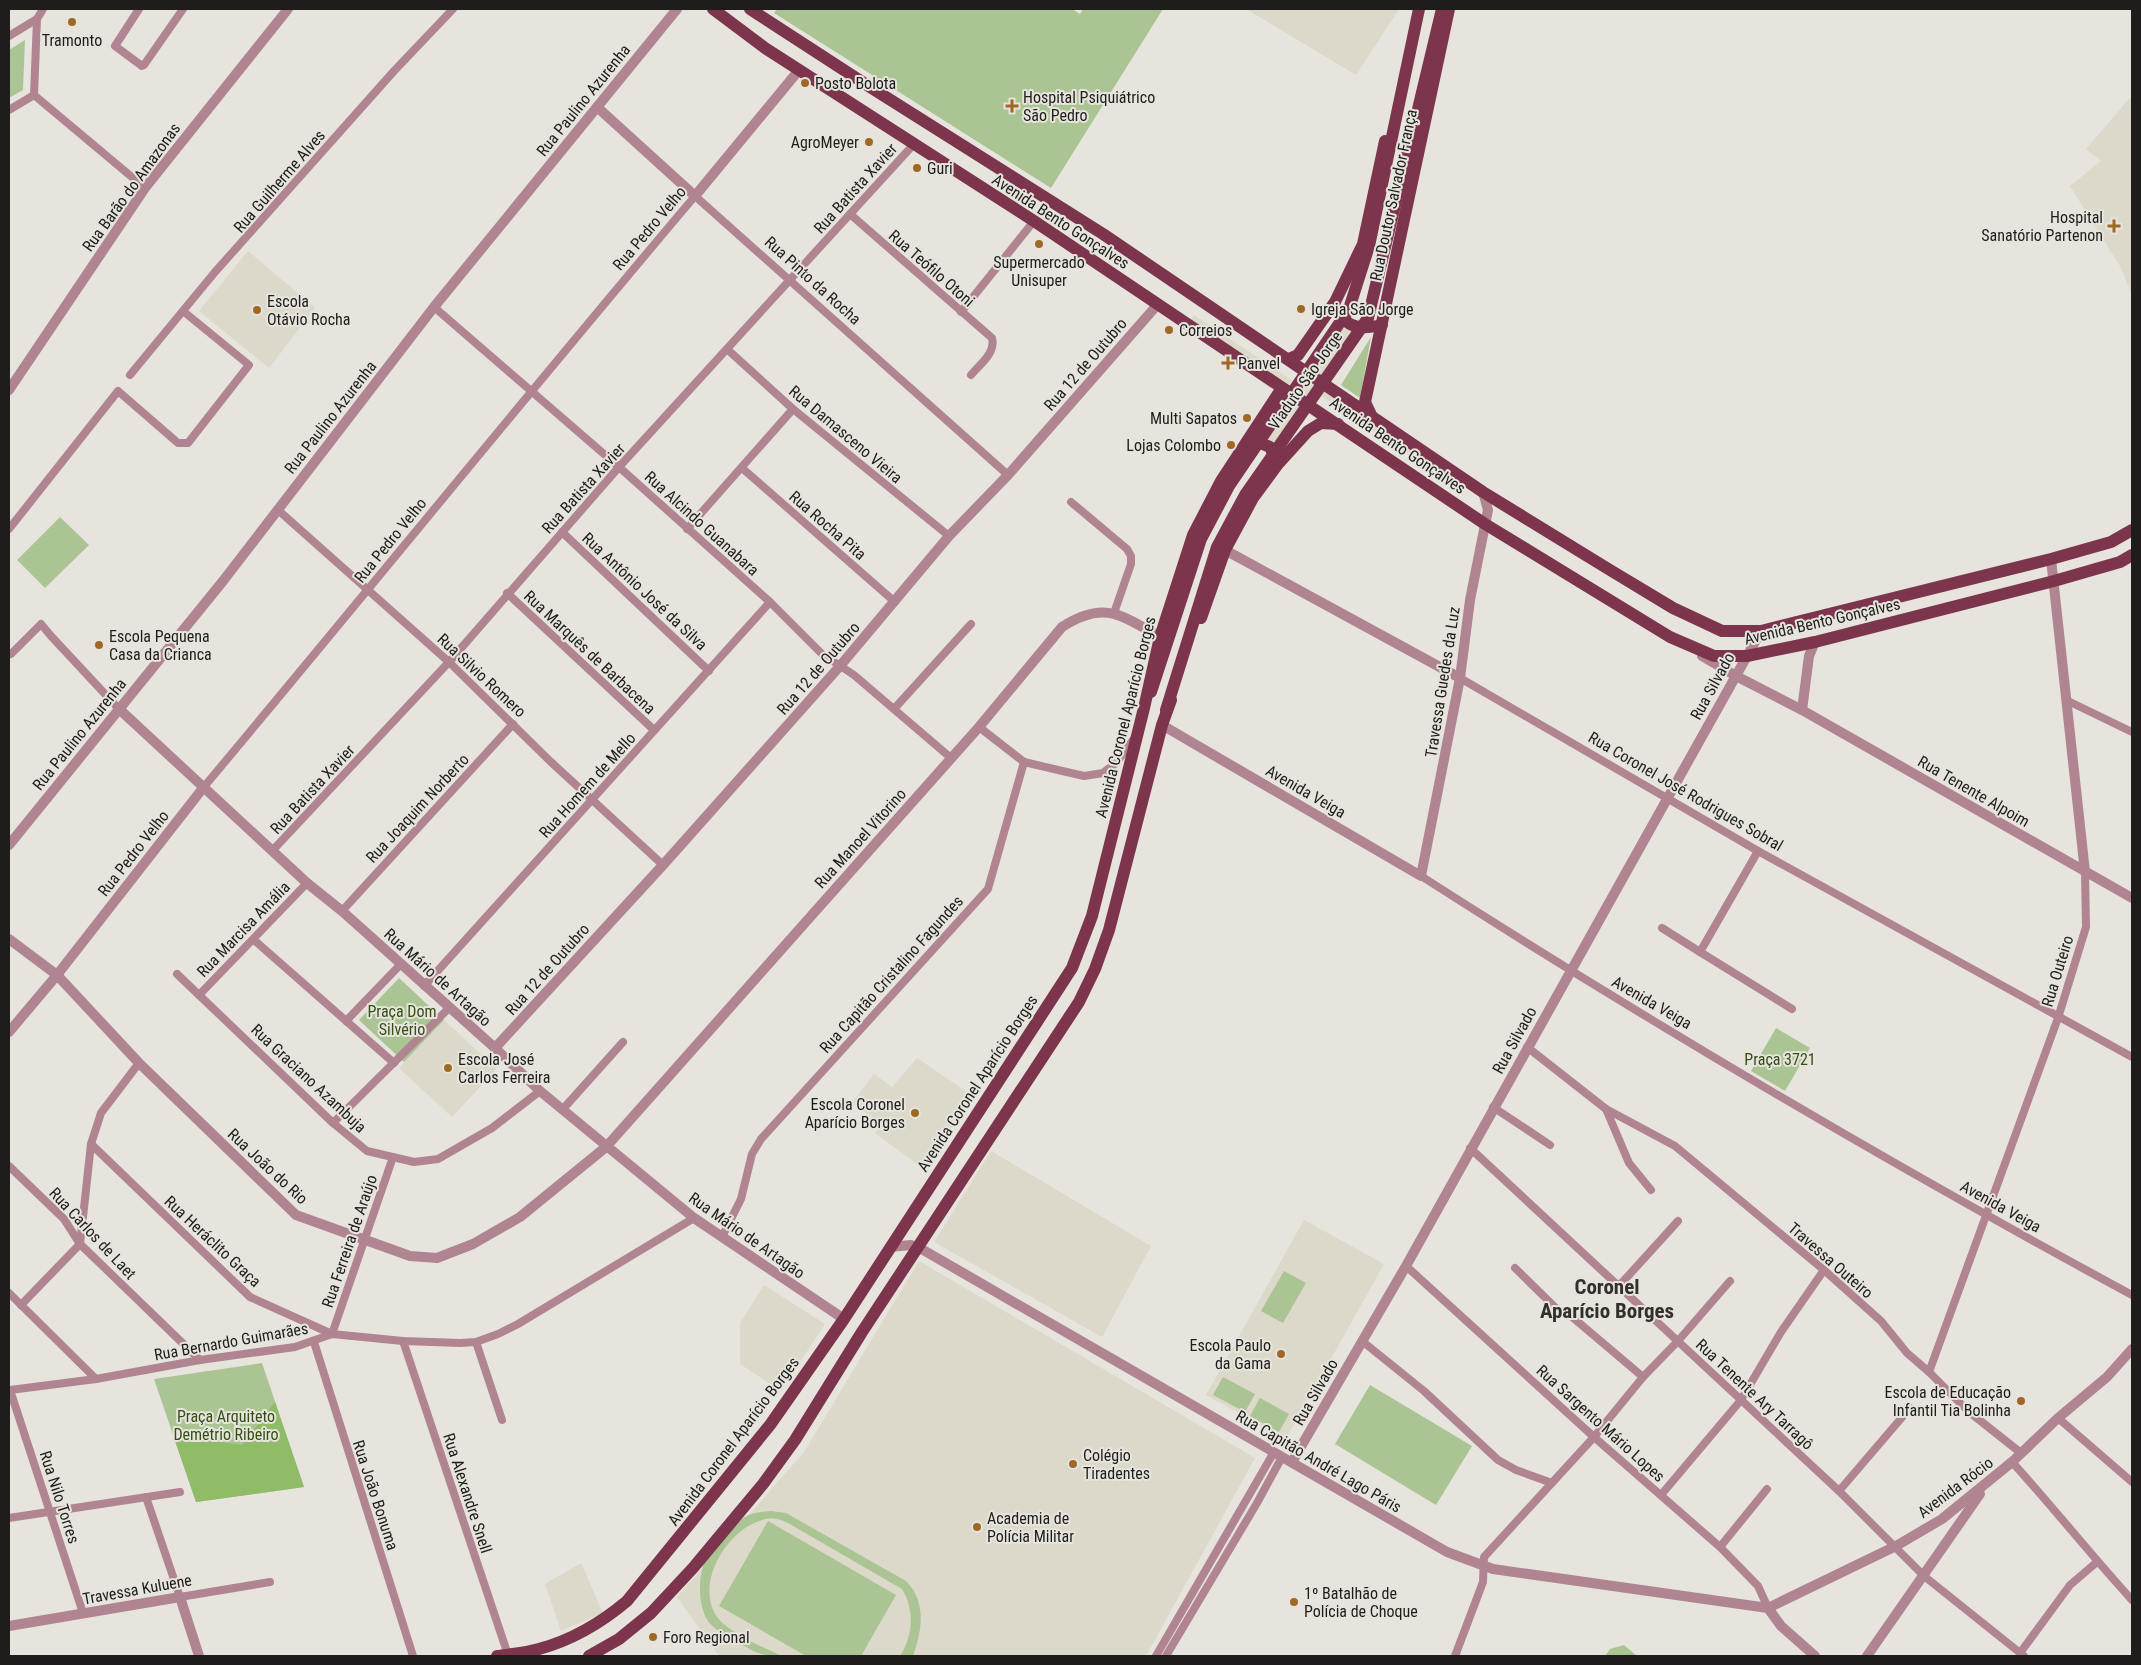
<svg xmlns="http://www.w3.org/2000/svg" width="2141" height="1665" font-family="'Roboto Condensed',sans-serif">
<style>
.built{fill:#dcd8ca}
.green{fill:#aac593}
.forest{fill:#90bb67}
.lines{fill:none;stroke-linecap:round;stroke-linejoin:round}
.minor{stroke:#b08591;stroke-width:8}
.tertiary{stroke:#b08591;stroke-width:10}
.primary{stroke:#7d354e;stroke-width:12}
.primary-bridge{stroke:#7d354e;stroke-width:12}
.poi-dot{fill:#a06825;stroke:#e6e4dd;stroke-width:2}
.labels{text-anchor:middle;stroke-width:4;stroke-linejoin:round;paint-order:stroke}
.poi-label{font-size:16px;fill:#1e1d1b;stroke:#e6e4dd;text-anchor:start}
.street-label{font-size:16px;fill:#1e1d1b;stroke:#e6e4dd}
.park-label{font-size:16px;fill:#334f13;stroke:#e6e4dd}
.district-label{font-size:21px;font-weight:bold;fill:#31302b;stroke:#e6e4dd}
</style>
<rect width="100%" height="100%" fill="#e6e4dd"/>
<g class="built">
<path d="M1246,9H1399L1356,75Z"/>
<path d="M2132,98V294L2120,266L2070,186L2101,161L2086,149L2128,100Z"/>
<path d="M248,251L315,308L269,368L199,311Z"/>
<path d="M1340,314L1365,331L1325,390L1415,450L1411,456L1321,396L1277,458L1254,442L1291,388L1190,321L1194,315L1293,381Z"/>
<path d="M444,1020L497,1069L452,1117L399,1068Z"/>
<path d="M917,1058L973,1096L925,1170L875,1133L882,1124L852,1103L874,1074L892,1087Z"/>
<path d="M991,1151L1151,1246L1102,1337L934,1242Z"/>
<path d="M1304,1220L1384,1264L1286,1439L1206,1395Z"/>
<path d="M919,1261L1255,1458L1146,1656H719L677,1597L804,1452Z"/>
<path d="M764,1285L825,1324L781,1391L740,1364V1323Z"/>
<path d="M581,1563L603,1613L561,1631L545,1584Z"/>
</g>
<g class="green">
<path d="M777,9H1072L1080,14L1083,9H1163L1051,188L774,13Z"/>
<path d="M25,40L23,90L9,98V50Z"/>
<path d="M1371,337L1360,398L1341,385Z"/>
<path d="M60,517L89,545L45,588L17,560Z"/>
<path d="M399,978L444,1020L404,1062L359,1020Z"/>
<path d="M1776,1028L1810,1048L1785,1091L1751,1071Z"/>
<path d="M1284,1271L1306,1283L1283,1323L1261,1311Z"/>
<path d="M262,1363L304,1487L196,1502L154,1379Z"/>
<path d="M1223,1377L1255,1394L1245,1412L1213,1395Z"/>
<path d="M1370,1385L1472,1446L1436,1505L1335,1444Z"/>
<path d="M1260,1398L1289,1414L1279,1432L1250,1416Z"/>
<path d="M771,1511L786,1513L906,1581C927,1602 922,1631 913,1656H900C913,1636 915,1610 902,1589L788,1523C781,1520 774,1517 766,1519C730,1526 697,1578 714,1612C724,1632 762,1646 781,1656C761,1656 756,1653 739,1643C727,1636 713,1630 706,1618C698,1602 698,1574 706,1558C710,1551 735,1524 742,1519C750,1512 761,1512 771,1511Z"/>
<path d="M768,1521L896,1595L861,1656H806L719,1606Z"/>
<path d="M1624,1645L1637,1656H1605L1610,1649Z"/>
</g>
<path class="forest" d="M275,1402L304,1487L196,1502L173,1435L242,1445Z"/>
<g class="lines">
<g class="minor">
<path d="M139,9L115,46L142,66L144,65L183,9"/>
<path d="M9,36L37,19L43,9"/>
<path d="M34,95L145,188"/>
<path d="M9,110L34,95L37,19"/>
<path d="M850,214L992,338C996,353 980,364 971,375"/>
<path d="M434,307L619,467L770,602L822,654L854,675L951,758"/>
<path d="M961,312L1034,221"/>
<path d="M728,350L793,409L949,536"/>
<path d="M130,375L215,272L394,71L453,9"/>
<path d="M742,468L895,602"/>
<path d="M1071,502L1127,549L1131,556V564L1114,613"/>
<path d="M278,510L449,662L551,762L663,865"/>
<path d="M9,529L118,391L178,443H188L249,365L183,311"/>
<path d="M687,529L793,409"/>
<path d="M562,532L709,671"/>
<path d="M507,593L654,730"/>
<path d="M11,654L41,624L51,636L118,708"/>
<path d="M1460,678L1758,851L2132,1057"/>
<path d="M2068,701L2132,732"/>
<path d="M894,709L971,624"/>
<path d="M979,727L1024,762L1084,776L1103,773L1116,763L1133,740"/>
<path d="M203,788C368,591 529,392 695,196L1008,475"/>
<path d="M273,850L449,662L619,467L914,144"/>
<path d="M1758,851L1700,952L1792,1009"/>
<path d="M1421,876C1652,1024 1890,1164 2132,1295"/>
<path d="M342,911L513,724"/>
<path d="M1662,928L1700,952"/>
<path d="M254,940L394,1063"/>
<path d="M177,974L333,1123L367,1151L414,1162L438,1159L492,1128L540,1091"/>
<path d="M424,986L770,602"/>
<path d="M199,995L307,883"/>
<path d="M346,1021L400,965"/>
<path d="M1527,1047L1606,1109L1629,1163L1651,1190"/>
<path d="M1493,1107L1550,1145"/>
<path d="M563,1109L623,1042"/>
<path d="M1606,1109L1675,1146L1824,1270L1881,1321L1907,1353L1929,1372L1968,1411L2021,1453"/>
<path d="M333,1123L449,1008"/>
<path d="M91,1144L250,1297L332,1334"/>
<path d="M1470,1148L1839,1491L1924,1576L2024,1656"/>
<path d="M9,1166L64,1219L80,1244L200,1360"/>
<path d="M722,1237L741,1199L752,1154L761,1139L988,889L1024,762"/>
<path d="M1406,1266L1594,1437L1720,1547L1758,1586L1768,1608"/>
<path d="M1515,1268L1561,1313L1571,1316L1643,1377"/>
<path d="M1619,1286L1678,1221"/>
<path d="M9,1293L96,1379"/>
<path d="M21,1305L80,1244L91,1144L101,1113L139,1063"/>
<path d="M332,1334L393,1157"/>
<path d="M403,1341L508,1655"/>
<path d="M1362,1341L1424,1391L1498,1460L1516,1470L1552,1483"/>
<path d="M314,1342L413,1656"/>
<path d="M476,1342L502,1420"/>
<path d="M1929,1372L2058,1018L2086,927L2085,872"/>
<path d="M10,1390L96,1379L200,1360L295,1347L332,1334L403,1341L460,1343L476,1342L498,1334L518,1324L694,1218"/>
<path d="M10,1390L83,1613"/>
<path d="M2058,1418L2132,1482"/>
<path d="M2012,1462C2053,1507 2091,1555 2132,1600"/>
<path d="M1839,1491L1910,1408"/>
<path d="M1661,1495L1741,1400L1781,1332L1824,1270"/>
<path d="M146,1497L180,1597L270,1582"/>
<path d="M9,1518L180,1492"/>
<path d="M1720,1547L1767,1489"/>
<path d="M2020,1653L2070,1585L2097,1562"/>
<path d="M1156,1656L1274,1452"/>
<path d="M1166,1656L1257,1503L1282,1457"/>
<path d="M1455,1656L1483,1582L1484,1557L1594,1437L1643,1377L1678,1341L1730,1281"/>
</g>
<g class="tertiary">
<path d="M597,107L695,196L799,70"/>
<path d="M9,390L145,188L288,9"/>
<path d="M1225,550L1460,678"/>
<path d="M2051,559L2085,872"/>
<path d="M1702,656L1736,676L1802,710L2132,898"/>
<path d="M118,708L307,883L342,911L495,1048L540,1091L694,1218L844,1319"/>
<path d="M1802,710L1809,656L1815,642"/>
<path d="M1162,725L1421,876L1460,678L1470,600L1488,510L1483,492"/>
<path d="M9,845L223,581L434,307L677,9"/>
<path d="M9,939L57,975L139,1063L296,1215L410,1256L437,1258L473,1244L520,1217L606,1147L979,727L1062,627C1076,618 1096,609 1114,614C1128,617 1147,630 1160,637"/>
<path d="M9,1032L57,975L203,788"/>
<path d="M495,1048L663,865L840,666L949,536L1008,475L1158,304"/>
<path d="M890,1247L911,1245L918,1247L1447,1552L1493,1569L1768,1608"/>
<path d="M1292,1462L1406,1266L1761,631"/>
<path d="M1768,1608L1896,1546L1942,1519L2012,1462L2058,1418L2107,1377L2132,1349"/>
<path d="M1768,1608L1781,1626L1815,1656"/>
<path d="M9,1626L180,1597L199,1656"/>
<path d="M1867,1656L1980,1494"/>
</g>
<g class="primary">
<path d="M713,9L765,48L1034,221L1485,524L1670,637L1714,656H1747L1815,642L2054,581L2120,562L2132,555"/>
<path d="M750,9L870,87L1103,234L1483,492L1610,570L1673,608L1722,631H1761L2051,559L2111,542L2132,530"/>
<path d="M1337,309C1347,330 1363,329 1382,325"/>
<path d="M1289,359L1298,355L1335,302L1363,244L1385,141"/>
<path d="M1372,417L1365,402L1449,9"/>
<path d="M1248,442L1260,443L1270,447L1277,462"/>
<path d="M1201,618L1225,550L1253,498L1278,464L1308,431L1321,423L1338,424"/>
<path d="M497,1656C511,1654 526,1653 539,1649C572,1640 601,1623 627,1601L770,1425L844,1319L1072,968L1092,916L1144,708L1160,637L1193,535L1221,481L1282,388"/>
<path d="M589,1656L619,1639L651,1613L693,1568L763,1484L795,1440L862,1332L1079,1002L1095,969L1109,930L1162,725L1171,700"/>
</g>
<g class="primary-bridge">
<path d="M1151,692L1201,539L1229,486L1349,309L1369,246L1419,9"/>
<path d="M1166,710L1217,547L1245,495L1368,318L1442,9"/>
</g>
</g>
<g class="poi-dot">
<circle cx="72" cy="22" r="5"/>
<circle cx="805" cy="83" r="5"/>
<path d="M1009.5 98.5h5v5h5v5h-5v5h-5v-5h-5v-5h5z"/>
<circle cx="869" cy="142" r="5"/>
<circle cx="917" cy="168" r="5"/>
<path d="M2111.5 218.5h5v5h5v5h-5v5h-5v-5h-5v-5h5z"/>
<circle cx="1039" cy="244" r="5"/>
<circle cx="1301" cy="309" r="5"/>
<circle cx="257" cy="310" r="5"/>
<circle cx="1169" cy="330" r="5"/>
<path d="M1225.5 355.5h5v5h5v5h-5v5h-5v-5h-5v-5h5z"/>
<circle cx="1247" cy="418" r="5"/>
<circle cx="1231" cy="445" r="5"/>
<circle cx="99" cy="645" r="5"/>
<circle cx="448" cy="1068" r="5"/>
<circle cx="915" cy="1113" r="5"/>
<circle cx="1281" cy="1354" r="5"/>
<circle cx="2021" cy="1401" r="5"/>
<circle cx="1073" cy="1464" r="5"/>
<circle cx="977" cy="1527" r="5"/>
<circle cx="1294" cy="1602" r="5"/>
<circle cx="653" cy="1637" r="5"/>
</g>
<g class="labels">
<g class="poi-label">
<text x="72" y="46" text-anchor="middle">Tramonto</text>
<text x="815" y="89">Posto Bolota</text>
<text x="1023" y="103">Hospital Psiquiátrico<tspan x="1023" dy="18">São Pedro</tspan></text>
<text x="859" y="148" text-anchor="end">AgroMeyer</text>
<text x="927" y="174">Guri</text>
<text x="2103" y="223" text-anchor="end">Hospital<tspan x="2103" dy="18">Sanatório Partenon</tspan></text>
<text x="1039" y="268" text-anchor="middle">Supermercado<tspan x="1039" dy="18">Unisuper</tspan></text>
<text x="267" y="307">Escola<tspan x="267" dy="18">Otávio Rocha</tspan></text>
<text x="1311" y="315">Igreja São Jorge</text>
<text x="1179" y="336">Correios</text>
<text x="1238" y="369">Panvel</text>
<text x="1237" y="424" text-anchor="end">Multi Sapatos</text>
<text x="1221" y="451" text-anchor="end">Lojas Colombo</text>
<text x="109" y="642">Escola Pequena<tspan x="109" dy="18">Casa da Crianca</tspan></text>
<text x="458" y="1065">Escola José<tspan x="458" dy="18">Carlos Ferreira</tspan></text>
<text x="905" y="1110" text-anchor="end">Escola Coronel<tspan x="905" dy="18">Aparício Borges</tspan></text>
<text x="1271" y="1351" text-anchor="end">Escola Paulo<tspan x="1271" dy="18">da Gama</tspan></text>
<text x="2011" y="1398" text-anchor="end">Escola de Educação<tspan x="2011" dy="18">Infantil Tia Bolinha</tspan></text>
<text x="1083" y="1461">Colégio<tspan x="1083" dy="18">Tiradentes</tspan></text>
<text x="987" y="1524">Academia de<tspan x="987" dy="18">Polícia Militar</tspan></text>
<text x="1304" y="1599">1º Batalhão de<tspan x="1304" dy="18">Polícia de Choque</tspan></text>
<text x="663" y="1643">Foro Regional</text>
</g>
<g class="street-label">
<text transform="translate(583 100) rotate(-51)" y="6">Rua Paulino Azurenha</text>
<text transform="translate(279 181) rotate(-49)" y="6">Rua Guilherme Alves</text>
<text transform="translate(131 187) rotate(-54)" y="6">Rua Barão do Amazonas</text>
<text transform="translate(855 188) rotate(-48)" y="6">Rua Batista Xavier</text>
<text transform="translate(1393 195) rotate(-78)" y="6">Rua Doutor Salvador França</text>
<text transform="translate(1061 221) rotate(33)" y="6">Avenida Bento Gonçalves</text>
<text transform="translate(649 228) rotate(-50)" y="6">Rua Pedro Velho</text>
<text transform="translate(932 268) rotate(41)" y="6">Rua Teófilo Otoni</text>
<text transform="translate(813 280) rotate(42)" y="6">Rua Pinto da Rocha</text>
<text transform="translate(1085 364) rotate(-49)" y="6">Rua 12 de Outubro</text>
<text transform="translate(1305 380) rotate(-55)" y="6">Viaduto São Jorge</text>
<text transform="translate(330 417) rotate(-52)" y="6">Rua Paulino Azurenha</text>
<text transform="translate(846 434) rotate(40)" y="6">Rua Damasceno Vieira</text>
<text transform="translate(1398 445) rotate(34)" y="6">Avenida Bento Gonçalves</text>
<text transform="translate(583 488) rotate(-48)" y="6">Rua Batista Xavier</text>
<text transform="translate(702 523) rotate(42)" y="6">Rua Alcindo Guanabara</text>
<text transform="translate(828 525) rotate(41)" y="6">Rua Rocha Pita</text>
<text transform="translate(390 540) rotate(-51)" y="6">Rua Pedro Velho</text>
<text transform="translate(645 591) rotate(43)" y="6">Rua Antônio José da Silva</text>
<text transform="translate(1822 621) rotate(-13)" y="6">Avenida Bento Gonçalves</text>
<text transform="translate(590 652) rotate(43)" y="6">Rua Marquês de Barbacena</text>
<text transform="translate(818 668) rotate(-49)" y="6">Rua 12 de Outubro</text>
<text transform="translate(482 675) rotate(43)" y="6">Rua Silvio Romero</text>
<text transform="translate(1442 682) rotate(-81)" y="6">Travessa Guedes da Luz</text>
<text transform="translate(1712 686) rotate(-61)" y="6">Rua Silvado</text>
<text transform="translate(1125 717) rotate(-76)" y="6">Avenida Coronel Aparício Borges</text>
<text transform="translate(79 734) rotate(-51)" y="6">Rua Paulino Azurenha</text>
<text transform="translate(587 785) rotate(-48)" y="6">Rua Homem de Mello</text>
<text transform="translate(312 789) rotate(-47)" y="6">Rua Batista Xavier</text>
<text transform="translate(1306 791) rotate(30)" y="6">Avenida Veiga</text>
<text transform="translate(1686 791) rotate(30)" y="6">Rua Coronel José Rodrigues Sobral</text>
<text transform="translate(1974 791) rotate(30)" y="6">Rua Tenente Alpoim</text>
<text transform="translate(417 808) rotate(-47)" y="6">Rua Joaquim Norberto</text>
<text transform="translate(860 838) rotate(-48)" y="6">Rua Manoel Vitorino</text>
<text transform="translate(133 853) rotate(-52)" y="6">Rua Pedro Velho</text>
<text transform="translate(243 929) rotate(-46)" y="6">Rua Marcisa Amália</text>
<text transform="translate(547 969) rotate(-48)" y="6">Rua 12 de Outubro</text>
<text transform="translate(2057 971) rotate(-73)" y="6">Rua Outeiro</text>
<text transform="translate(891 974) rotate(-48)" y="6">Rua Capitão Cristalino Fagundes</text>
<text transform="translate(438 977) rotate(42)" y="6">Rua Mário de Artagão</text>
<text transform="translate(1652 1002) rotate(30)" y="6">Avenida Veiga</text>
<text transform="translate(1514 1040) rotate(-61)" y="6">Rua Silvado</text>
<text transform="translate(309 1078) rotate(43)" y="6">Rua Graciano Azambuja</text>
<text transform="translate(977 1083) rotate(-57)" y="6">Avenida Coronel Aparício Borges</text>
<text transform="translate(268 1166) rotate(43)" y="6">Rua João do Rio</text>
<text transform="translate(2001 1206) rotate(29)" y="6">Avenida Veiga</text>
<text transform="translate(93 1233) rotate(47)" y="6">Rua Carlos de Laet</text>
<text transform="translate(747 1235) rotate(35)" y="6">Rua Mário de Artagão</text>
<text transform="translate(213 1241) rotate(43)" y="6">Rua Heráclito Graça</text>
<text transform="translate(349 1241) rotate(-71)" y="6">Rua Ferreira de Araújo</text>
<text transform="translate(1831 1260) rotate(41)" y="6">Travessa Outeiro</text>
<text transform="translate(231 1341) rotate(-10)" y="6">Rua Bernardo Guimarães</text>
<text transform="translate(1315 1392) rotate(-60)" y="6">Rua Silvado</text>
<text transform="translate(1755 1394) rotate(43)" y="6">Rua Tenente Ary Tarragô</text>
<text transform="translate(1601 1423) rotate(42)" y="6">Rua Sargento Mário Lopes</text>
<text transform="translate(733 1441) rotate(-53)" y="6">Avenida Coronel Aparício Borges</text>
<text transform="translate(1319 1461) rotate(30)" y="6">Rua Capitão André Lago Páris</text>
<text transform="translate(1955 1487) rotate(-37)" y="6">Avenida Rócio</text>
<text transform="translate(468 1493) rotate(72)" y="6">Rua Alexandre Snell</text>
<text transform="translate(376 1495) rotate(72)" y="6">Rua João Bonuma</text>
<text transform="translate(60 1497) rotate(72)" y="6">Rua Nilo Torres</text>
<text transform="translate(137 1589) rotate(-10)" y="6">Travessa Kuluene</text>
</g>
<g class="park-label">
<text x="402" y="1017">Praça Dom<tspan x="402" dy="18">Silvério</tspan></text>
<text x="1780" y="1065">Praça 3721</text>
<text x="226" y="1422">Praça Arquiteto<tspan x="226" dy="18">Demétrio Ribeiro</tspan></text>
</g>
<g class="district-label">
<text x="1607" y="1294">Coronel<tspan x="1607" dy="24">Aparício Borges</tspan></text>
</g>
</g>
<rect width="2141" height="1665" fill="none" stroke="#1e1d1b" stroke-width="20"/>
</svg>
